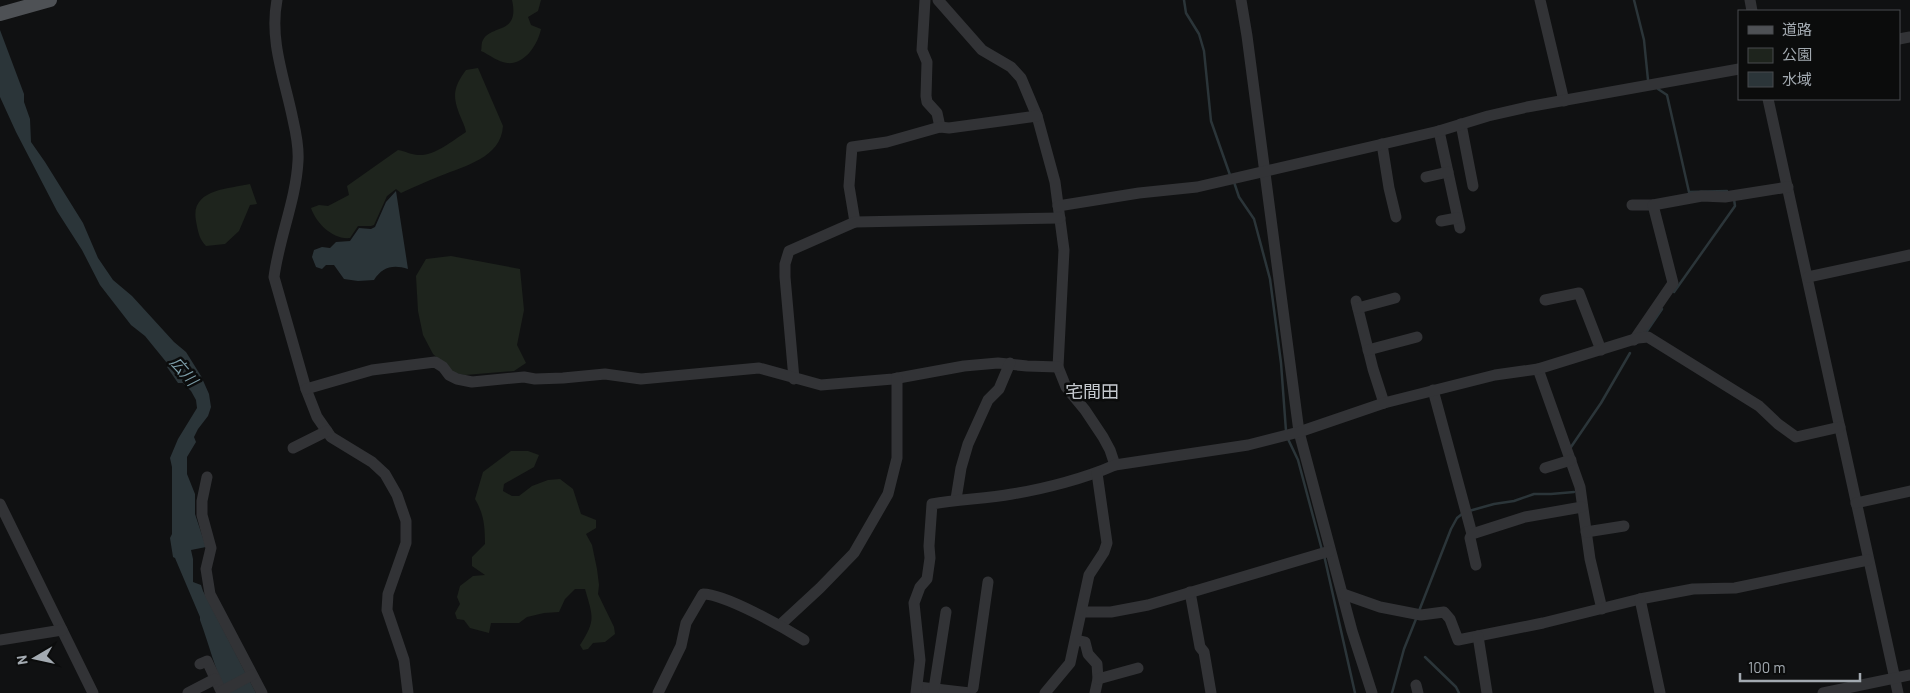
<svg xmlns="http://www.w3.org/2000/svg" width="1910" height="693" font-family="Barlow,'Noto Sans JP',sans-serif">
<style>
.green{fill:#1e241d}
.water{fill:#2b3539}
.lines{fill:none;stroke-linecap:round;stroke-linejoin:round}
.stream{stroke:#2b3539;stroke-width:2.5}
.minor{stroke:#323336;stroke-width:11}
.major{stroke:#4e5155;stroke-width:14}
.labels{text-anchor:middle;stroke-width:5;stroke-linejoin:round;paint-order:stroke}
.water-label{font-size:16px;font-style:italic;fill:#7d9ea9;stroke:#0b0c0c}
.quarter-label{font-size:18px;fill:#c4c8cd;stroke:#0b0c0c}
</style>
<rect width="100%" height="100%" fill="#101112"/>
<g class="green">
<path d="M512,0H541L538,11L528,17L531,25L541,29C538,44 525,65 507,63C498,62 490,55 481,51C482,48 481,43 483,40C491,24 520,35 512,0Z"/>
<path d="M478,68L503,126C501,158 464,166 440,176C427,181 414,187 401,193L396,189L387,196L374,225L371,226H358L350,238C333,240 316,223 311,208L319,205L328,206L349,195L347,186L398,150C405,151 412,155 418,155C435,156 452,141 466,132C465,126 463,123 461,118C452,96 453,88 466,70Z"/>
<path d="M250,184L257,204L250,205L239,231L225,244L206,246C199,239 198,231 196,221C190,189 228,189 250,184Z"/>
<path d="M451,256L520,269L524,310L517,345L526,363L514,371L465,375L454,373L433,354L423,335L418,311L416,276L426,259Z"/>
<path d="M511,451H528L539,455L534,467L504,484L503,491L512,496H519L532,486L548,480L560,479L573,489L581,514L596,520V528L586,534L592,545L597,569L599,585L598,594L614,627L615,634L605,642L593,643L588,649L583,650L580,645C596,620 593,617 585,589H575L565,599L559,612L544,613L527,617L519,623H491L489,633L470,628L464,620L457,619L455,613L460,604L457,597L460,586L473,576L485,575L472,566V557L485,544C485,527 484,514 475,499L483,472Z"/>
</g>
<g class="water">
<path d="M0,30L24,94V102L30,119L31,142L45,162L83,223L98,258L113,280L132,296L174,342L186,352L201,376L209,394L211,407L208,416L198,429L194,437L196,442L187,457V474L195,494V514L206,547L191,550L193,559V582L201,585L203,591L256,693H227C215,671 209,644 200,620V617L175,558L173,557L170,538L172,534V467L170,458L178,439L197,408L196,400L191,391L183,383H178L167,367V363L145,336L131,325L100,285L82,250L57,211L16,132L0,97Z"/>
<path d="M396,191L408,269C393,264 382,267 374,280L358,281L344,279L334,265H326L322,269L316,267L312,257L314,250L322,247L330,248L336,242L350,241L359,228L371,229L375,227L386,202Z"/>
</g>
<g class="lines">
<g class="stream">
<path d="M1184,0L1186,13L1199,34L1204,51L1211,121L1230,175"/>
<path d="M1634,0L1644,40L1648,80"/>
<path d="M1658,89L1667,95L1689,192L1727,191"/>
<path d="M1234,182L1239,197L1254,219L1270,279L1281,363L1286,431"/>
<path d="M1674,292L1735,206L1734,199"/>
<path d="M1647,331L1662,309"/>
<path d="M1288,439L1298,460L1322,550"/>
<path d="M1571,447L1601,403L1630,353"/>
<path d="M1469,511L1494,504L1514,501L1534,494H1551L1574,492"/>
<path d="M1324,555L1355,693"/>
<path d="M1419,611L1451,529L1457,518L1462,514"/>
<path d="M1425,657L1456,687L1459,693"/>
<path d="M1392,693L1404,649L1416,619"/>
</g>
<g class="minor">
<path d="M277,0C269,41 285,80 293,120C296,133 299,147 298,161C296,200 279,238 274,277L306,389L317,417L331,437L372,462L385,474L397,495L406,521V543L388,594L387,610L404,660L408,693"/>
<path d="M925,0L922,50L927,62L926,96L927,102L937,113L940,127"/>
<path d="M938,0L982,50L1011,67L1021,78L1037,116L1055,182L1064,250L1058,367L1066,387L1085,410L1103,437L1110,450L1115,465"/>
<path d="M1241,0L1247,36L1299,432L1352,631L1372,693"/>
<path d="M1540,0L1564,101"/>
<path d="M1750,0L1752,11"/>
<path d="M1899,39L1910,37"/>
<path d="M1768,99L1898,693"/>
<path d="M1461,124L1473,186"/>
<path d="M1439,131L1460,228"/>
<path d="M1382,144L1389,188L1396,217"/>
<path d="M1426,177L1448,172"/>
<path d="M1632,205H1653"/>
<path d="M1058,206L1139,193L1197,187L1439,131L1488,116L1527,107L1739,69"/>
<path d="M1441,221L1457,218"/>
<path d="M855,222L849,186L852,147L887,142L940,127L949,128L1037,116"/>
<path d="M1808,277L1910,255"/>
<path d="M1545,300L1579,293L1601,350"/>
<path d="M1356,301L1373,369L1384,403"/>
<path d="M1358,308L1395,298"/>
<path d="M1634,340L1673,283L1653,205L1702,196L1725,197L1788,187"/>
<path d="M1368,350L1417,337"/>
<path d="M1538,369L1580,487L1590,559L1602,609"/>
<path d="M794,379L785,277V264L789,251L855,222L1060,218"/>
<path d="M306,389L372,370L435,362L443,367L449,375L457,379L472,382L524,377L535,379L563,378L605,374L641,379L759,368L821,385L893,379L964,366L998,363L1027,366L1058,367"/>
<path d="M1433,390L1472,534"/>
<path d="M293,448L327,431"/>
<path d="M1545,468L1571,460"/>
<path d="M207,477L202,501V515L211,548L206,569L210,594L262,693"/>
<path d="M956,499L961,468L968,444L988,400L999,389L1010,363"/>
<path d="M1856,503L1910,491"/>
<path d="M0,504L93,693"/>
<path d="M1586,532L1624,526"/>
<path d="M1476,565L1470,538L1472,534L1525,517L1582,507"/>
<path d="M1190,592L1200,647L1204,652L1211,693"/>
<path d="M1343,594L1380,607L1421,615L1444,612L1450,619L1458,640L1543,623L1640,599L1693,589L1735,588L1868,560"/>
<path d="M1640,599L1660,693"/>
<path d="M1082,612H1111L1148,605L1330,551"/>
<path d="M780,625L820,588L854,553L888,494L897,458V378"/>
<path d="M1478,636L1487,693"/>
<path d="M0,640L62,630"/>
<path d="M1076,640L1085,642L1088,654L1097,664L1098,679L1095,693"/>
<path d="M200,664L207,661L222,693"/>
<path d="M1098,679L1138,668"/>
<path d="M1416,685L1418,693"/>
<path d="M918,687L970,693"/>
<path d="M973,688L988,582"/>
<path d="M934,689L946,612"/>
<path d="M222,691L252,675"/>
<path d="M188,693L215,679"/>
<path d="M658,693L681,646L686,623L703,594C725,594 783,627 804,640"/>
<path d="M916,693L920,660L914,603L920,587L927,579L930,558L929,546L932,504C959,499 986,499 1012,494C1044,489 1086,478 1115,465L1248,445L1299,432L1384,403L1495,375L1538,369L1638,338L1648,337L1759,406L1778,424L1796,437L1840,427"/>
<path d="M1045,693L1070,663L1089,575L1104,552L1107,543L1097,473"/>
<path d="M1823,693L1910,675"/>
</g>
<path class="major" d="M0,14L50,0"/>
</g>
<g class="labels">
<g class="water-label">
<text transform="translate(184 371) rotate(49)" y="6">広川</text>
</g>
<g class="quarter-label">
<text x="1092" y="398">宅間田</text>
</g>
</g>
<rect x="1738" y="10" width="162" height="90" fill="#0b0c0c" stroke="#484b4e"/>
<rect x="1748" y="26" width="25" height="8" fill="#4e5155" stroke="#484b4e"/>
<text x="1782" y="35" font-size="15" fill="#a3aab1">道路</text>
<rect x="1748" y="48" width="25" height="15" fill="#1e241d" stroke="#484b4e"/>
<text x="1782" y="60" font-size="15" fill="#a3aab1">公園</text>
<rect x="1748" y="72" width="25" height="15" fill="#2b3539" stroke="#484b4e"/>
<text x="1782" y="85" font-size="15" fill="#a3aab1">水域</text>
<g transform="translate(35 658) rotate(261)" stroke="#0b0c0c" stroke-width="4" paint-order="stroke">
<path d="M0-4L9 19L0 12L-9 19Z" fill="#a3aab1"/>
<text y="-8" font-size="14" font-weight="bold" text-anchor="middle" fill="#a3aab1">N</text>
</g>
<path d="M1740 673v8h120v-8" fill="none" stroke="#a3aab1" stroke-width="2.5"/>
<text x="1748" y="673" font-size="15" fill="#a3aab1" stroke="#0b0c0c" stroke-width="4" paint-order="stroke">100 m</text>
</svg>
